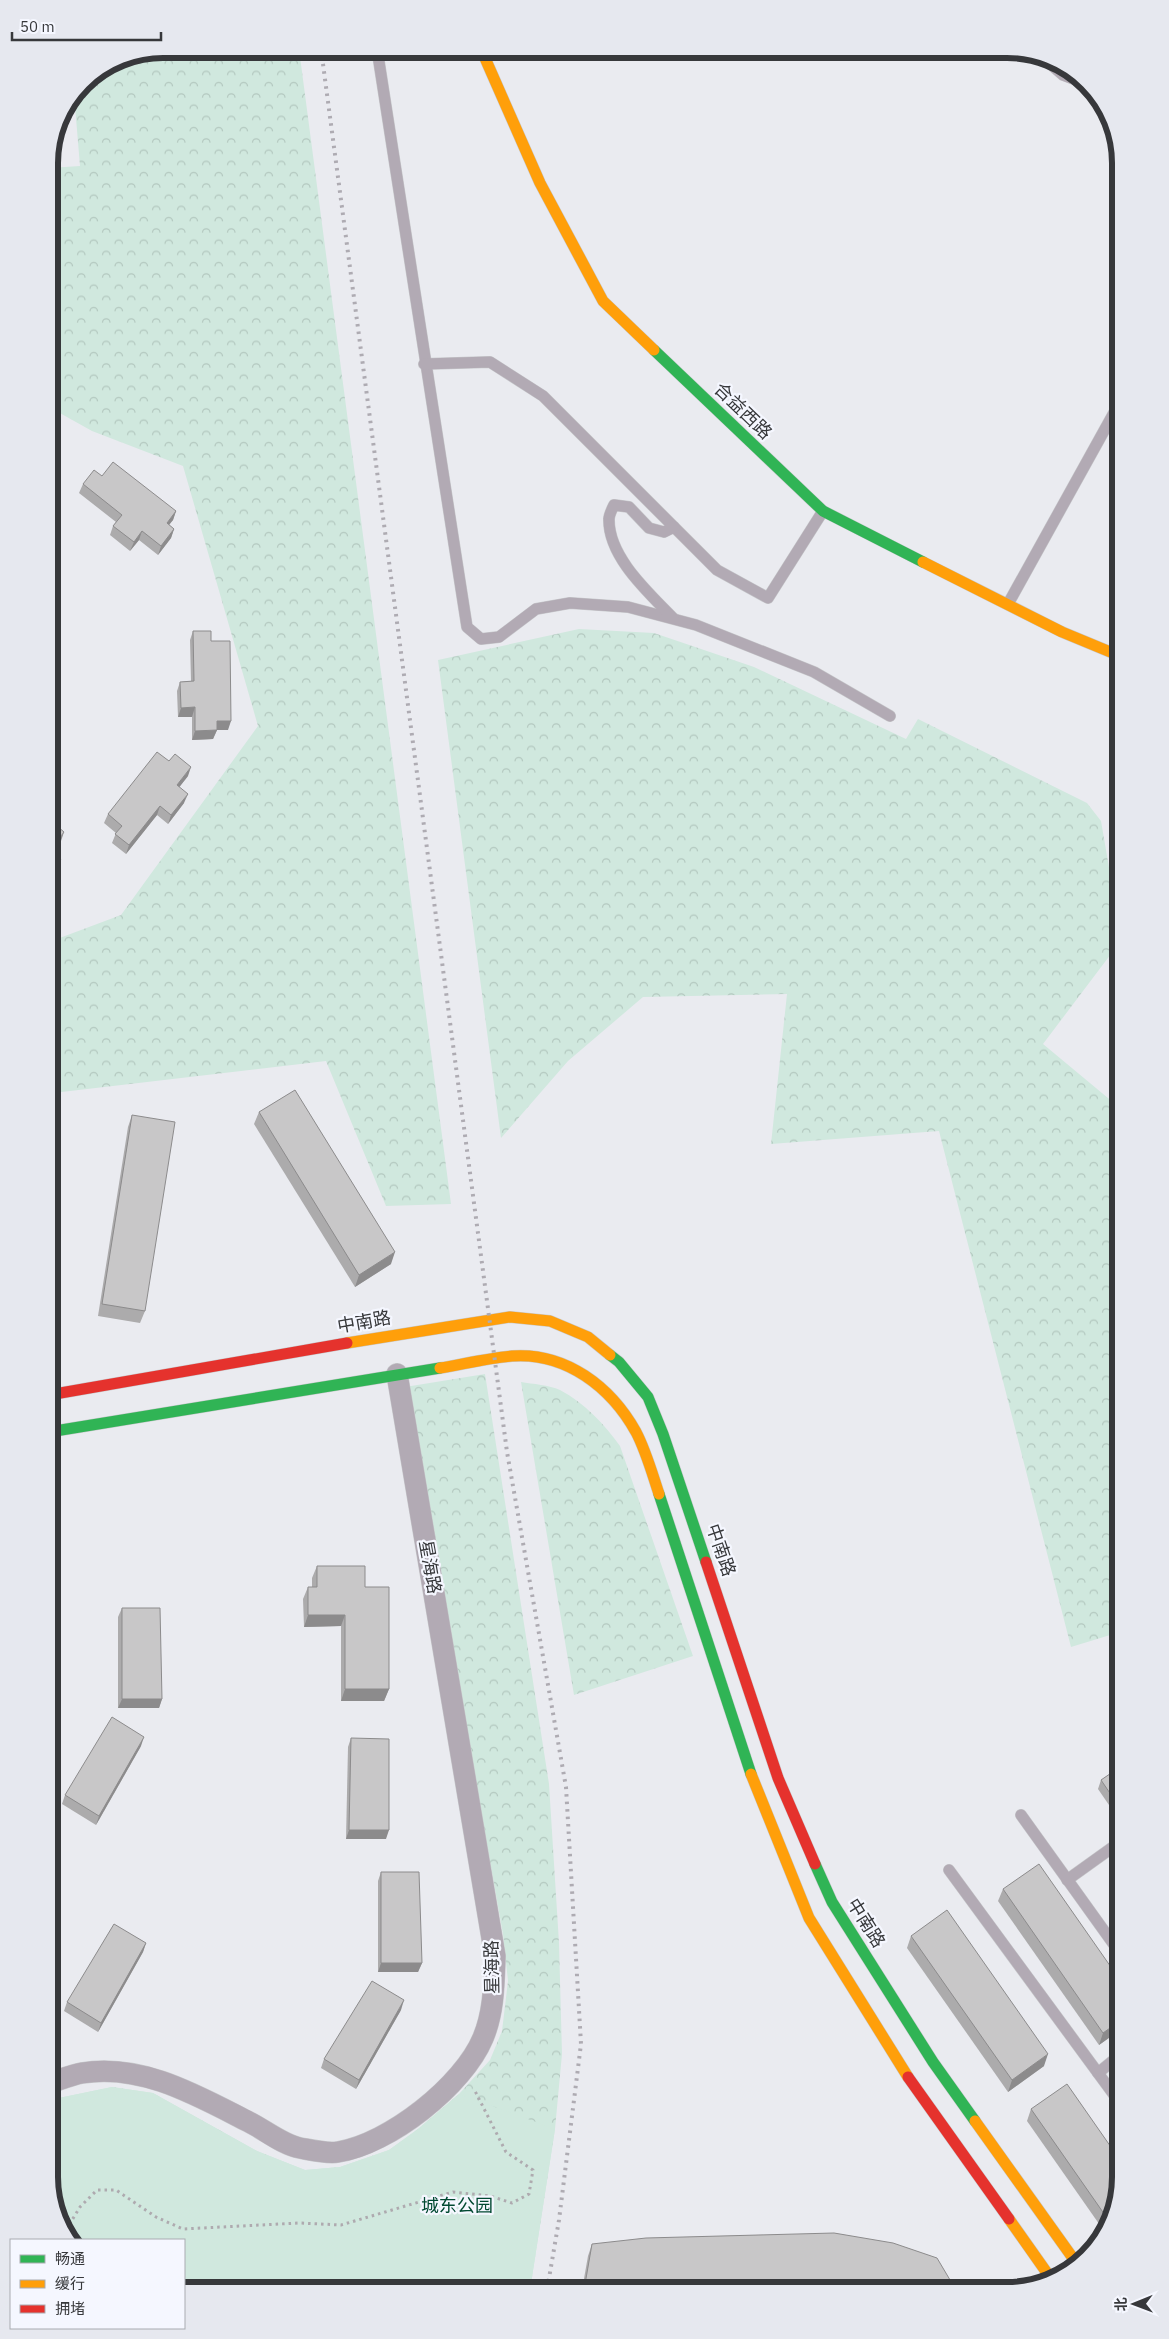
<svg xmlns="http://www.w3.org/2000/svg" width="1169" height="2339" font-family="'IBM Plex Sans','Noto Sans SC',sans-serif">
<style>
.forest{fill:url(#forest-crowns)}
.park{fill:#d0e8de}
.lines{fill:none;stroke-linecap:round;stroke-linejoin:round}
.lane-casing{stroke:#c7c8cb;stroke-width:12}
.street-casing{stroke:#c7c8cb;stroke-width:22}
.fast-casing{stroke:#c7c8cb;stroke-width:12}
.slow-casing{stroke:#c7c8cb;stroke-width:12}
.jam-casing{stroke:#c7c8cb;stroke-width:12}
.path{stroke:#aeaaaf;stroke-width:3;stroke-dasharray:2.5 4;stroke-linecap:butt}
.lane{stroke:#b2aab4;stroke-width:11}
.street{stroke:#b2aab4;stroke-width:21}
.fast{stroke:#30b455;stroke-width:11}
.slow{stroke:#ff9f0a;stroke-width:11}
.jam{stroke:#e5322d;stroke-width:11}
.rail{stroke:#aeabb2;stroke-width:4;stroke-dasharray:2.5 5;stroke-linecap:butt}
.wall{fill:#acabac}
.shaded-wall{fill:#8c8b8c}
.building{fill:#c8c7c8;stroke:#8c8b8c}
.labels{text-anchor:middle;stroke-width:4.5;stroke-linejoin:round;paint-order:stroke}
.street-label{font-size:18px;fill:#37383b;stroke:#f5f7ff}
.park-label{font-size:18px;fill:#004931;stroke:#f5f7ff}
.rim{fill:none;stroke:#37383b;stroke-width:6}
</style>
<defs>
<pattern id="forest-crowns" width="20" height="18" patternUnits="userSpaceOnUse" patternTransform="scale(1.25)"><rect width="20" height="18" fill="#d0e8de"/><path d="M2 6a3 3 0 1 1 6 0M12 15a3 3 0 1 1 6 0" fill="none" stroke="#b3c8bf"/></pattern>
</defs>
<rect width="100%" height="100%" fill="#eaebf0"/>
<g class="forest">
<path d="M163,49H299L451,1204L386,1206L326,1061L53,1093L49,1051V942L121,915L258,726L183,466L92,431L49,407V168L80,166L74,94L82,82L119,57Z"/>
<path d="M579,629L654,633L754,667L906,739L918,719L1087,803L1101,821L1120,931V942L1043,1044L1120,1108V1632L1071,1647L939,1131L771,1144L787,994L643,997L568,1061L501,1138L438,660Z"/>
<path d="M485,1374L549,1784L559,1943L562,2054L555,2129L530,2290H184V2240H74L57,2220L49,2176V2100L112,2087L153,2093L257,2151L305,2170L340,2167L389,2150L418,2129L459,2094L490,2060L502,2031L508,1981L503,1934L405,1387Z"/>
<path d="M521,1382C533,1384 549,1385 560,1390C585,1403 604,1424 620,1446L693,1656L574,1695Z"/>
</g>
<path class="park" d="M112,2087L153,2093L257,2151L305,2170L340,2167L389,2150L418,2129L459,2094L555,2129L530,2290H184V2240H74L57,2220L49,2176V2100Z"/>
<g class="lines">
<g class="lane-casing">
<g id="lane">
<path d="M377,49L467,627L481,639L499,637L536,609L570,603L628,607L696,625L814,672L890,716"/>
<path d="M1047,61L1063,75L1084,83"/>
<path d="M424,364L490,362L543,396L717,570L768,598L823,511"/>
<path d="M1008,604L1120,402"/>
<path d="M673,618C649,593 608,557 609,519C609,515 612,509 614,505L629,507L649,528L664,532L674,527"/>
<path d="M1021,1815L1120,1953"/>
<path d="M949,1870L1120,2103"/>
<path d="M1067,1880L1120,1842"/>
<path d="M1098,2073L1120,2055"/>
</g>
</g>
<g class="street-casing">
<path id="street" d="M49,2083C59,2080 71,2075 82,2073C142,2063 198,2096 249,2122C265,2130 283,2145 300,2148C311,2150 327,2154 338,2152C389,2144 463,2086 483,2038C494,2012 494,1984 495,1956L397,1374"/>
</g>
<g class="fast-casing">
<g id="fast">
<path d="M654,350L823,511L923,562"/>
<path d="M610,1355L619,1362L648,1397L663,1434L706,1562"/>
<path d="M49,1432L440,1368"/>
<path d="M659,1494L751,1774"/>
<path d="M815,1864L832,1902L933,2062L975,2121"/>
</g>
</g>
<g class="slow-casing">
<g id="slow">
<path d="M481,49L540,183L603,301L654,350"/>
<path d="M923,562L1062,632L1120,656"/>
<path d="M347,1343L510,1317L550,1321L588,1337L610,1355"/>
<path d="M440,1368C464,1364 488,1358 512,1356C566,1352 611,1387 636,1432C646,1451 652,1473 659,1494"/>
<path d="M751,1774L809,1918L908,2077"/>
<path d="M975,2121L1075,2261"/>
<path d="M1009,2219L1052,2280"/>
</g>
</g>
<g class="jam-casing">
<g id="jam">
<path d="M49,1395L347,1343"/>
<path d="M706,1562L778,1778L815,1864"/>
<path d="M908,2077L1009,2219"/>
</g>
</g>
<path class="path" d="M66,2230L80,2207L97,2190H116L156,2217L183,2229L299,2223L341,2225L453,2192L490,2196L512,2203L529,2194L533,2170L506,2152L474,2089"/>
<use href="#lane" class="lane"/>
<use href="#street" class="street"/>
<use href="#fast" class="fast"/>
<use href="#slow" class="slow"/>
<use href="#jam" class="jam"/>
<path class="rail" d="M321,49L507,1452L566,1787L581,2044L559,2220L547,2290"/>
</g>
<g class="wall">
<path d="M102,476L176,511L173,520L169,525L174,529L171,538L158,555L139,540L130,551L110,535L113,526L116,522L79,493L83,484Z"/>
<path d="M193,631L211,641L228,730H217L213,739L192,740V717H178L177,691L180,682L191,681L190,640Z"/>
<path d="M188,776L179,787L184,803L168,824L157,815L126,854L112,843L116,833L104,823L108,814Z"/>
<path d="M259,1112L391,1264L355,1287L254,1124Z"/>
<path d="M132,1115L145,1311L140,1323L98,1316L128,1127Z"/>
<path d="M317,1566L365,1587L389,1689L384,1701H341V1626L304,1627L303,1599L308,1587H312V1578Z"/>
<path d="M122,1608L162,1699L159,1708H118V1617Z"/>
<path d="M351,1738L386,1839H346L348,1747Z"/>
<path d="M141,1746L96,1825L62,1804L65,1795Z"/>
<path d="M1120,1767V1821L1098,1789L1101,1780Z"/>
<path d="M381,1872L422,1963L418,1972H378V1881Z"/>
<path d="M1003,1889L1120,1980V2030L1099,2045L998,1901Z"/>
<path d="M911,1936L1044,2066L1008,2092L907,1948Z"/>
<path d="M146,1943L143,1952L98,2032L64,2011L67,2002Z"/>
<path d="M401,2010L356,2089L321,2068L324,2059Z"/>
<path d="M1031,2109L1120,2176L1104,2231L1027,2121Z"/>
<path d="M592,2244L956,2290H582L588,2256Z"/>
</g>
<g class="shaded-wall">
<path d="M176,511L173,520L163,532L167,523Z"/>
<path d="M174,529L171,538L158,555L161,546Z"/>
<path d="M142,531L139,540L130,551L134,542Z"/>
<path d="M195,707L192,717H178L181,708Z"/>
<path d="M217,721H231L228,730H213Z"/>
<path d="M217,730L213,739L192,740L195,731Z"/>
<path d="M191,767L188,776L174,794L177,785Z"/>
<path d="M188,794L184,803L168,824L171,815Z"/>
<path d="M160,806L157,815L126,854L129,845Z"/>
<path d="M64,832L61,841L49,856L50,850Z"/>
<path d="M61,859L57,868L49,878V874Z"/>
<path d="M395,1252L391,1264L355,1287L359,1275Z"/>
<path d="M308,1615H345L341,1626L304,1627Z"/>
<path d="M345,1689H389L384,1701H341Z"/>
<path d="M122,1699H162L159,1708H118Z"/>
<path d="M144,1737L141,1746L96,1825L99,1816Z"/>
<path d="M349,1830H389L386,1839H346Z"/>
<path d="M146,1943L143,1952L98,2032L101,2023Z"/>
<path d="M381,1963H422L418,1972H378Z"/>
<path d="M404,2000L401,2010L356,2089L359,2080Z"/>
<path d="M1120,2021V2030L1099,2045L1103,2033Z"/>
<path d="M1048,2054L1044,2066L1008,2092L1012,2080Z"/>
</g>
<g class="building">
<path d="M113,462L176,511L167,523L174,529L161,546L142,531L134,542L113,526L122,515L83,484L94,470L102,476Z"/>
<path d="M193,631H211V641H230L231,721H217V730L195,731V707L181,708L180,682L194,681Z"/>
<path d="M157,752L169,761L175,754L191,767L177,785L188,794L171,815L160,806L129,845L115,834L122,826L108,814Z"/>
<path d="M49,819L64,832L50,850L61,859L49,874Z"/>
<path d="M295,1090L395,1252L359,1275L259,1112Z"/>
<path d="M132,1115L175,1122L145,1311L102,1304Z"/>
<path d="M317,1566H365V1587H389V1689H345V1615H308V1587H317Z"/>
<path d="M122,1608H160L162,1699H122Z"/>
<path d="M112,1717L144,1737L99,1816L65,1795Z"/>
<path d="M351,1738L389,1739V1830H349Z"/>
<path d="M1120,1767V1808L1101,1780Z"/>
<path d="M1039,1864L1120,1980V2021L1103,2033L1003,1889Z"/>
<path d="M381,1872H419L422,1963H381Z"/>
<path d="M947,1910L1048,2054L1012,2080L911,1936Z"/>
<path d="M114,1924L146,1943L101,2023L67,2002Z"/>
<path d="M372,1981L404,2000L359,2080L324,2059Z"/>
<path d="M1067,2084L1120,2160V2176L1107,2218L1031,2109Z"/>
<path d="M834,2233L893,2243L937,2258L956,2290H584L592,2244L646,2238Z"/>
</g>
<g class="labels">
<g class="street-label">
<text transform="translate(743 411) rotate(44)" y="6">合益西路</text>
<text transform="translate(364 1322) rotate(-10)" y="6">中南路</text>
<text transform="translate(721 1550) rotate(71)" y="6">中南路</text>
<text transform="translate(430 1567) rotate(80)" y="6">星海路</text>
<text transform="translate(866 1923) rotate(58)" y="6">中南路</text>
<text transform="translate(492 1967) rotate(-91)" y="6">星海路</text>
</g>
<g class="park-label">
<text x="457" y="2212">城东公园</text>
</g>
</g>
<path d="M0 0H1169V2339H0ZM163 58H1007A105 105 0 0 1 1112 163V2177A105 105 0 0 1 1007 2282H163A105 105 0 0 1 58 2177V163A105 105 0 0 1 163 58Z" fill="#e6e8ef" fill-rule="evenodd"/>
<path class="rim" d="M163 58H1007A105 105 0 0 1 1112 163V2177A105 105 0 0 1 1007 2282H163A105 105 0 0 1 58 2177V163A105 105 0 0 1 163 58Z"/>
<rect x="10" y="2239" width="175" height="90" fill="#f5f7ff" stroke="#a9abb1"/>
<rect x="20" y="2255" width="25" height="8" fill="#30b455" stroke="#a9abb1"/>
<text x="55" y="2264" font-size="15" fill="#37383b">畅通</text>
<rect x="20" y="2280" width="25" height="8" fill="#ff9f0a" stroke="#a9abb1"/>
<text x="55" y="2289" font-size="15" fill="#37383b">缓行</text>
<rect x="20" y="2305" width="25" height="8" fill="#e5322d" stroke="#a9abb1"/>
<text x="55" y="2314" font-size="15" fill="#37383b">拥堵</text>
<g transform="translate(1134 2304) rotate(269)" stroke="#f5f7ff" stroke-width="4" paint-order="stroke">
<path d="M0-4L9 19L0 12L-9 19Z" fill="#37383b"/>
<text y="-8" font-size="14" font-weight="bold" text-anchor="middle" fill="#37383b">北</text>
</g>
<path d="M12 32v8h149v-8" fill="none" stroke="#37383b" stroke-width="2.5"/>
<text x="20" y="32" font-size="15" fill="#37383b" stroke="#f5f7ff" stroke-width="4" paint-order="stroke">50 m</text>
</svg>
